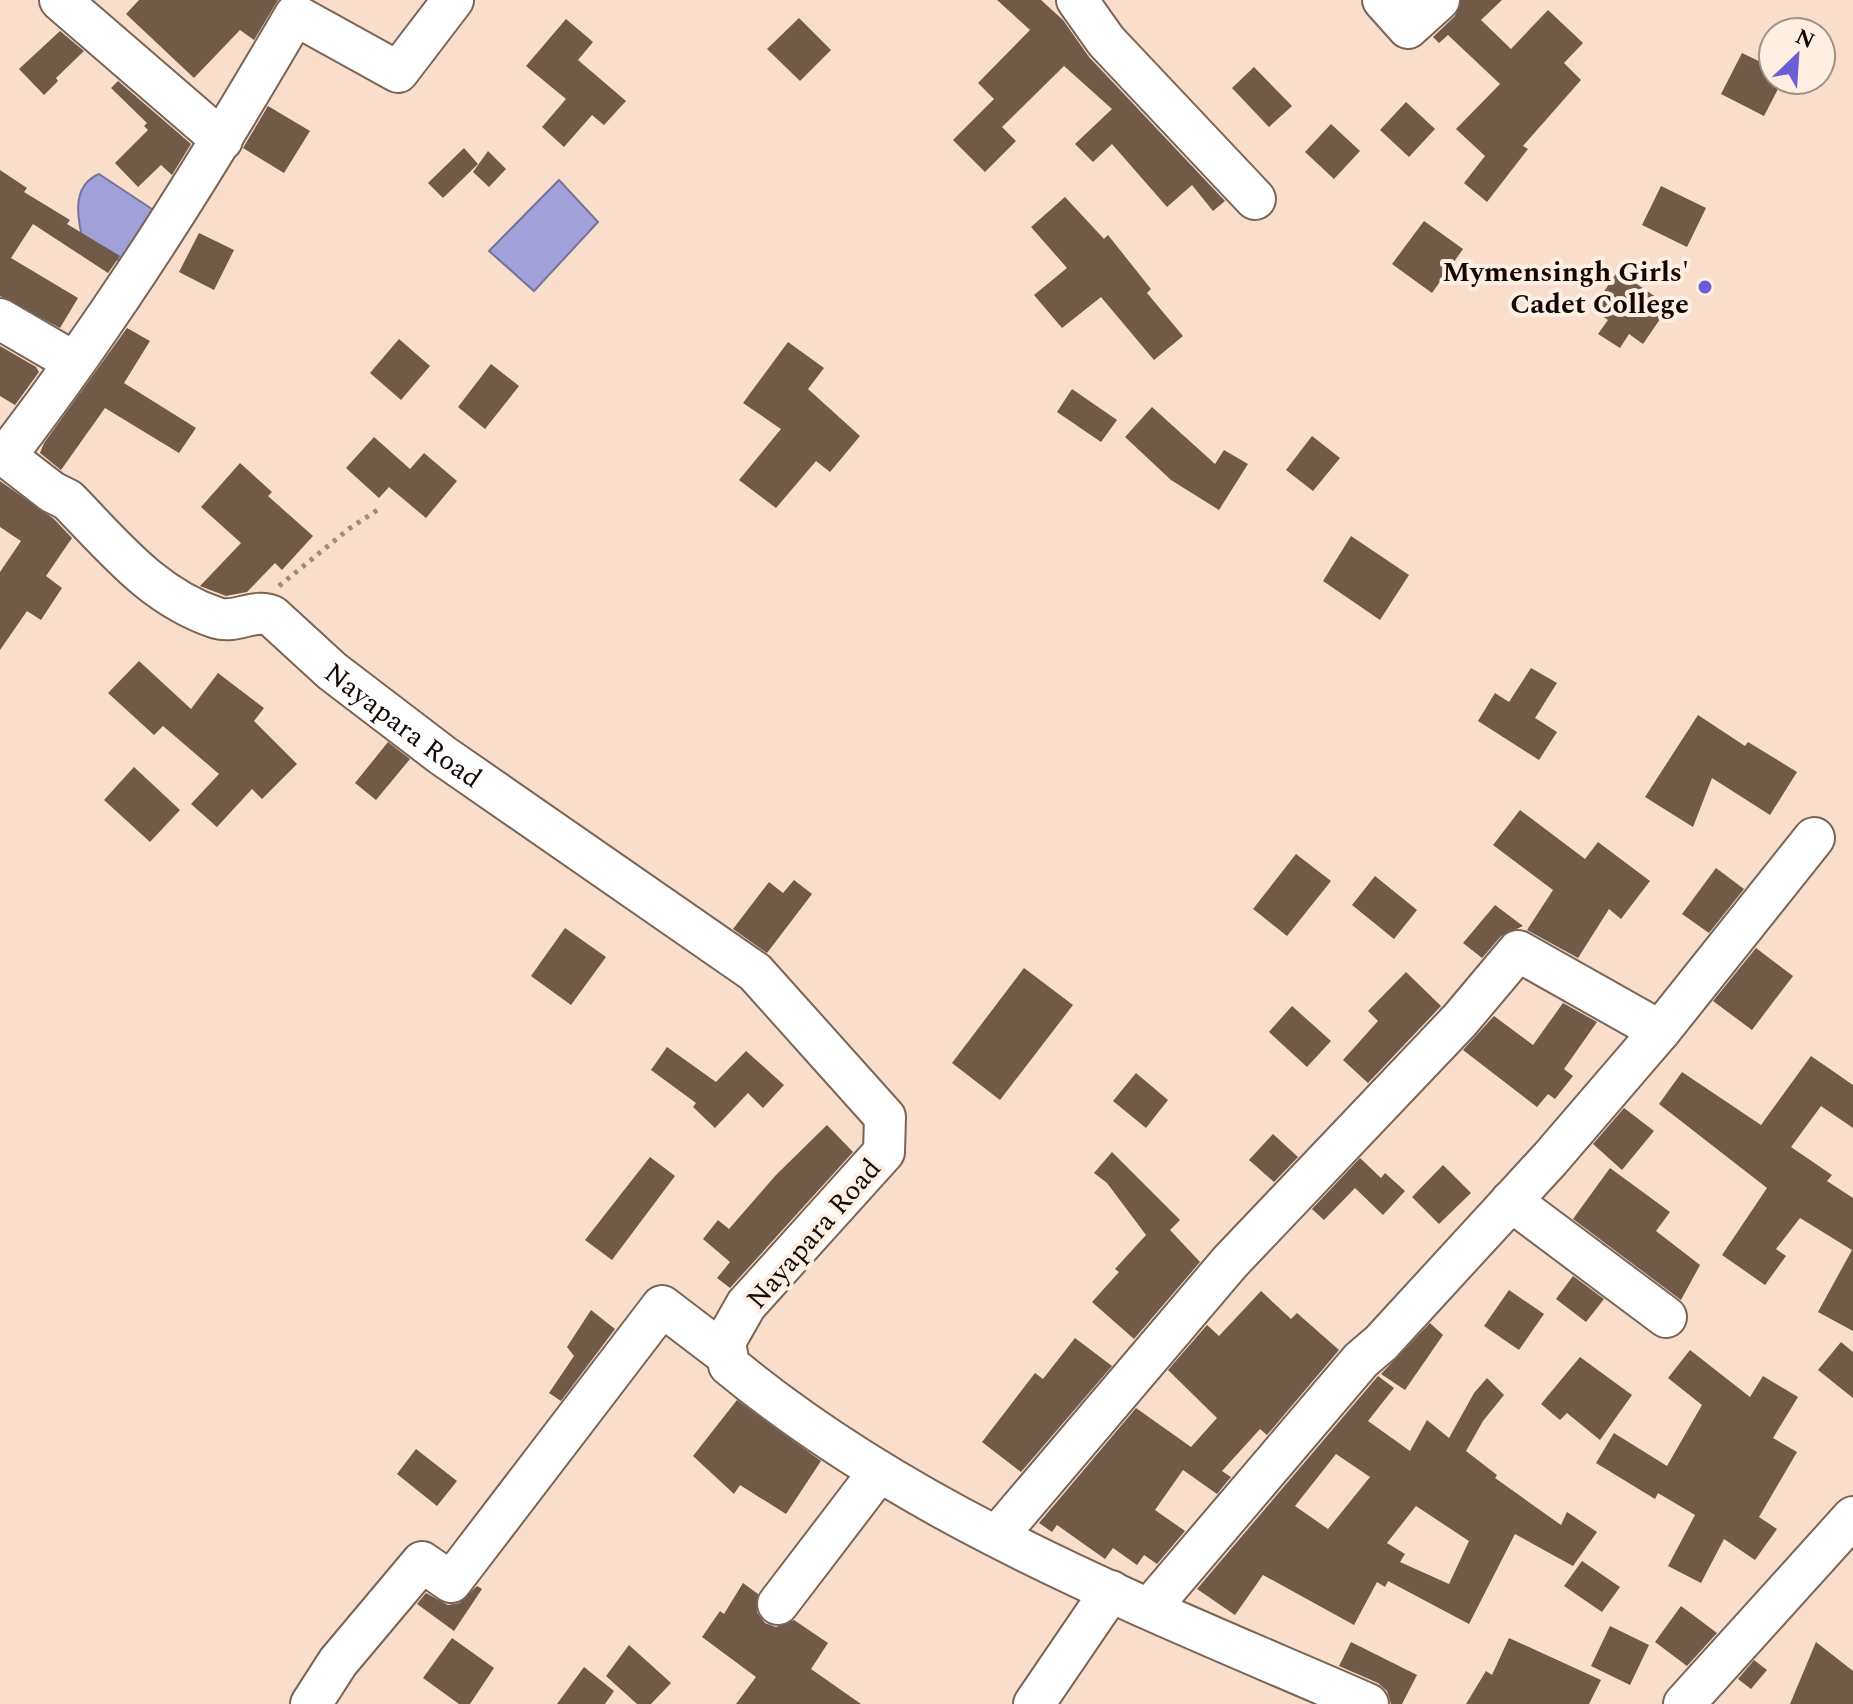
<svg xmlns="http://www.w3.org/2000/svg" width="1853" height="1704" font-family="Spectral,serif">
<style>
.water{fill:#a1a0d8;stroke:#767398;stroke-width:2}
.building{fill:#705a48;fill-rule:evenodd}
.lines{fill:none;stroke-linecap:round;stroke-linejoin:round}
.minor-casing{stroke:#7b6453;stroke-width:44}
.path{stroke:#a08c7e;stroke-width:5;stroke-dasharray:4 6;stroke-linecap:butt}
.minor{stroke:#fff;stroke-width:40}
.poi-dot{fill:#6c5cd6;stroke:#ffeee2;stroke-width:3}
.labels{text-anchor:middle;stroke-width:8;stroke-linejoin:round;paint-order:stroke}
.poi-label{font-size:28px;font-weight:bold;fill:#120904;stroke:#ffeee2;text-anchor:end}
.street-label{font-size:28px;fill:#120904;stroke:#ffeee2}
</style>
<rect width="100%" height="100%" fill="#f9dfcb"/>
<g class="water">
<path d="M99,174L155,211L134,250L119,260L85,250C79,225 68,187 99,174Z"/>
<path d="M559,180L598,222L534,291L489,251Z"/>
</g>
<g class="building">
<path d="M139,0H278L254,40L240,30L194,78L126,14Z"/>
<path d="M997,0H1041L1063,20L1089,57L1225,201L1213,211L1192,185L1167,207L1112,144L1093,162L1075,144L1112,109L1064,66L1002,127L1016,141L985,172L953,140L994,99L978,83L1030,30Z"/>
<path d="M1461,0H1502L1481,20L1511,49L1548,10L1583,43L1564,63L1581,80L1523,146L1528,149L1487,202L1464,183L1485,156L1456,129L1500,84L1448,35L1439,43L1433,37L1455,16Z"/>
<path d="M799,18L831,50L800,81L767,49Z"/>
<path d="M566,19L593,42L578,60L626,101L604,125L592,115L564,147L542,127L566,99L526,66Z"/>
<path d="M60,31L84,51L56,78L58,81L44,95L19,69Z"/>
<path d="M1742,53L1773,68V84L1779,87L1764,116L1721,94Z"/>
<path d="M1254,67L1292,106L1269,127L1232,88Z"/>
<path d="M118,81L191,144L172,175L161,165L138,187L115,163L148,130L144,126L147,123L111,88Z"/>
<path d="M1406,102L1435,129L1409,157L1380,130Z"/>
<path d="M268,106L310,131L284,173L243,148Z"/>
<path d="M1331,124L1360,151L1334,179L1305,152Z"/>
<path d="M464,148L478,164L443,198L428,183Z"/>
<path d="M488,151L506,169L489,187L473,172Z"/>
<path d="M0,170L27,188L24,192L70,220L67,224L120,256L108,273L33,224L11,258L78,298L60,328L0,296Z"/>
<path d="M1661,186L1706,208L1687,247L1642,225Z"/>
<path d="M1065,197L1104,239L1108,235L1151,289L1147,293L1183,336L1154,360L1101,297L1062,328L1034,295L1067,268L1031,227Z"/>
<path d="M1424,221L1463,249L1432,293L1392,264Z"/>
<path d="M199,233L234,250L214,290L179,272Z"/>
<path d="M1618,271L1669,306L1643,344L1629,334L1620,348L1598,334L1608,320L1592,309Z"/>
<path d="M127,328L150,341L124,383L196,428L179,453L105,408L61,470L40,453L44,443Z"/>
<path d="M399,339L430,366L401,400L370,373Z"/>
<path d="M788,342L824,368L808,389L860,436L830,472L816,461L776,508L739,480L781,429L743,403Z"/>
<path d="M0,346L36,367L39,372L15,405L0,396Z"/>
<path d="M491,364L519,386L485,429L458,407Z"/>
<path d="M1072,389L1117,420L1101,442L1057,412Z"/>
<path d="M1152,407L1215,464L1224,450L1248,464L1219,510L1171,480L1125,437Z"/>
<path d="M1312,436L1340,458L1313,491L1286,470Z"/>
<path d="M374,437L410,469L424,453L457,481L426,518L389,487L379,498L346,468Z"/>
<path d="M240,463L272,492L268,496L313,536L282,570L275,563L247,592L226,596L200,586L241,543L201,507Z"/>
<path d="M0,481L54,519L72,538L46,576L62,588L41,620L27,611L0,650V572L21,541L0,527Z"/>
<path d="M1351,536L1409,575L1380,620L1323,581Z"/>
<path d="M139,661L191,709L218,673L264,708L254,721L297,764L262,799L252,789L217,827L191,804L219,774L163,726L154,735L108,693Z"/>
<path d="M1531,668L1557,683L1535,718L1557,732L1539,760L1478,721L1495,693L1509,702Z"/>
<path d="M1698,715L1745,746L1748,742L1797,772L1770,815L1712,778L1693,827L1645,797Z"/>
<path d="M388,742L410,759L376,800L355,783Z"/>
<path d="M134,767L180,810L150,842L104,800Z"/>
<path d="M1520,810L1585,859L1598,842L1650,881L1621,919L1609,909L1578,958L1527,930L1553,890L1493,845Z"/>
<path d="M1296,854L1331,881L1287,936L1253,909Z"/>
<path d="M1716,868L1744,889L1709,933L1682,914Z"/>
<path d="M1375,876L1417,910L1394,939L1352,905Z"/>
<path d="M794,880L812,894L767,953L733,929L769,882L783,893Z"/>
<path d="M1495,905L1523,926L1501,936L1482,958L1463,943Z"/>
<path d="M565,928L606,957L571,1005L531,976Z"/>
<path d="M1756,948L1793,976L1752,1030L1713,1001Z"/>
<path d="M1024,968L1073,1005L1000,1100L952,1063Z"/>
<path d="M1406,972L1441,1006L1368,1083L1343,1060L1378,1021L1368,1011Z"/>
<path d="M1563,1003L1597,1022L1564,1069L1573,1076L1555,1099L1548,1094L1537,1107L1463,1050L1494,1016L1533,1045Z"/>
<path d="M1292,1006L1331,1041L1307,1067L1269,1032Z"/>
<path d="M667,1047L716,1082L746,1051L784,1085L763,1108L748,1093L715,1128L693,1107L696,1103L651,1070Z"/>
<path d="M1811,1056L1853,1085V1128L1821,1106L1791,1147L1832,1175L1827,1181L1853,1198V1331L1818,1312L1852,1250L1800,1218L1776,1249L1786,1256L1765,1285L1722,1255L1767,1188L1659,1104L1682,1072L1761,1125Z"/>
<path d="M1136,1073L1168,1100L1146,1128L1113,1101Z"/>
<path d="M1624,1108L1654,1131L1622,1170L1593,1144Z"/>
<path d="M827,1125L853,1152L730,1288L717,1278L730,1262L703,1239L718,1220L729,1229L776,1175Z"/>
<path d="M1273,1134L1298,1157L1274,1182L1249,1160Z"/>
<path d="M1112,1152L1180,1220L1170,1230L1200,1262L1134,1339L1092,1302L1119,1272L1115,1269L1146,1235L1107,1183L1094,1173Z"/>
<path d="M650,1157L675,1176L612,1260L585,1240Z"/>
<path d="M1360,1158L1381,1178L1385,1173L1405,1191L1383,1215L1355,1188L1324,1220L1312,1209Z"/>
<path d="M1443,1165L1471,1193L1439,1224L1412,1197Z"/>
<path d="M1610,1168L1670,1212L1656,1231L1700,1265L1681,1300L1573,1219Z"/>
<path d="M1573,1276L1604,1299L1586,1322L1556,1299Z"/>
<path d="M1509,1290L1544,1314L1519,1350L1484,1326Z"/>
<path d="M1261,1291L1291,1319L1297,1313L1339,1350L1267,1435L1260,1429L1222,1471L1231,1477L1217,1494L1183,1470L1155,1510L1185,1531L1157,1564L1144,1555L1137,1565L1113,1548L1105,1559L1057,1525L1052,1532L1039,1523L1136,1408L1191,1447L1217,1418L1168,1370L1207,1325L1219,1336Z"/>
<path d="M591,1310L615,1329L561,1401L549,1393L574,1356L567,1347Z"/>
<path d="M1430,1323L1443,1335L1405,1390L1381,1374Z"/>
<path d="M1075,1338L1112,1366L1021,1472L982,1442L1035,1373L1043,1379Z"/>
<path d="M1841,1342L1853,1352V1398L1818,1370Z"/>
<path d="M1690,1350L1750,1397L1763,1376L1798,1397L1773,1438L1797,1452L1759,1517L1777,1529L1755,1560L1724,1539L1701,1583L1668,1566L1695,1515L1658,1493L1655,1499L1596,1463L1614,1433L1667,1466L1702,1405L1668,1378Z"/>
<path d="M1580,1357L1632,1395L1600,1440L1567,1413L1560,1420L1541,1404Z"/>
<path d="M1378,1376L1394,1388L1368,1421L1410,1451L1427,1420L1449,1438L1474,1393L1487,1378L1504,1395L1483,1421L1466,1451L1497,1475L1495,1478L1561,1525L1567,1512L1597,1532L1573,1566L1515,1534L1469,1624L1388,1581L1385,1587L1377,1582L1354,1625L1263,1575L1235,1615L1197,1589ZM1336,1454L1370,1477L1328,1529L1295,1506ZM1416,1506L1469,1541L1449,1584L1400,1562L1405,1554L1387,1543Z"/>
<path d="M737,1400L821,1461L786,1514L740,1485L734,1494L693,1456Z"/>
<path d="M416,1449L457,1481L437,1506L397,1474Z"/>
<path d="M1582,1561L1620,1587L1602,1612L1564,1586Z"/>
<path d="M743,1583L758,1594L757,1612L765,1623L776,1627L794,1620L828,1643L811,1669L861,1704H736L756,1677L702,1637L720,1611L724,1614Z"/>
<path d="M477,1586L482,1589L454,1631L417,1604L426,1593L448,1605L459,1603Z"/>
<path d="M1681,1606L1717,1633L1687,1666L1655,1642Z"/>
<path d="M1610,1626L1649,1645L1630,1685L1591,1666Z"/>
<path d="M452,1638L494,1668L470,1704H459L423,1678Z"/>
<path d="M1509,1638L1601,1680L1589,1704H1466L1486,1671L1492,1675Z"/>
<path d="M1351,1642L1417,1675L1402,1704H1391L1387,1691L1378,1683L1339,1666Z"/>
<path d="M1816,1642L1853,1671V1704H1790Z"/>
<path d="M629,1645L671,1683L651,1704H637L606,1676Z"/>
<path d="M1754,1660L1767,1670L1751,1689L1738,1679Z"/>
<path d="M584,1667L614,1691L605,1704H557Z"/>
</g>
<g class="lines">
<g class="minor-casing">
<g id="minor">
<path d="M60,0L222,140"/>
<path id="s1" d="M453,0L398,72L295,15C207,166 115,314 8,453V458L52,492L68,500C114,547 153,597 217,618C236,624 254,608 272,616L332,671L442,755L755,972L885,1117L884,1152L746,1305L725,1342L729,1365C916,1520 1148,1608 1368,1704"/>
<path d="M1077,0L1106,41L1255,199"/>
<path d="M1383,0L1408,28L1439,0"/>
<path d="M0,319L72,361"/>
<path d="M1511,1201L1666,1317"/>
<path d="M998,1535L1230,1262L1460,1020L1518,951L1660,1031L1814,838"/>
<path d="M778,1604L878,1473"/>
<path d="M1150,1608L1361,1360L1381,1343L1550,1159L1660,1031"/>
<path d="M311,1704L338,1662L422,1562L451,1582L662,1306L725,1354"/>
<path d="M1034,1704L1111,1591"/>
<path d="M1684,1704L1853,1517"/>
</g>
</g>
<path class="path" d="M279,586L350,528L382,507"/>
<use href="#minor" class="minor"/>
</g>
<circle class="poi-dot" cx="1705" cy="287" r="8"/>
<g class="labels">
<g class="poi-label">
<text x="1689" y="281">Mymensingh Girls'<tspan x="1689" dy="32">Cadet College</tspan></text>
</g>
<g class="street-label">
<text dy="10" stroke="none"><textPath href="#s1" startOffset="1230">Nayapara Road</textPath></text>
<text transform="translate(813 1233) rotate(-49)" y="10">Nayapara Road</text>
</g>
</g>
<g transform="translate(1797 56) rotate(25)"><circle r="38" fill="#ffeee2" stroke="#a09289" stroke-width="2"/>
<path d="M0-6L14 30L0 20L-14 30Z" fill="#6c5cd6"/>
<text y="-12" font-size="22" font-weight="bold" text-anchor="middle" fill="#120904">N</text>
</g>
</svg>
